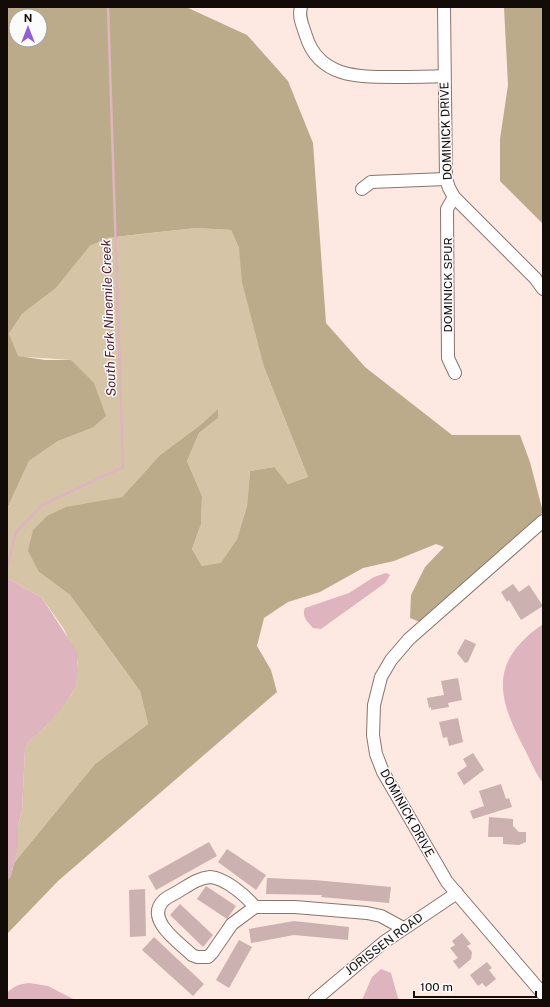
<svg xmlns="http://www.w3.org/2000/svg" width="550" height="1007" font-family="'Public Sans',sans-serif">
<style>
.green{fill:#d5c5a6}
.forest{fill:#bcab8a;fill-rule:evenodd}
.water{fill:#deb4be}
.lines{fill:none;stroke-linecap:round;stroke-linejoin:round}
.stream{stroke:#deb4be;stroke-width:2.5}
.building{fill:#cbb1af}
.minor-casing{stroke:#8a756c;stroke-width:14}
.minor{stroke:#fff;stroke-width:12}
.labels{text-anchor:middle;stroke-width:3;stroke-linejoin:round;paint-order:stroke}
.street-label{font-size:12px;fill:#130b08;stroke:#fbfbfb}
.water-label{font-size:13px;font-style:italic;fill:#4e1a2b;stroke:#fbfbfb}
</style>
<rect width="100%" height="100%" fill="#fde9e1"/>
<path class="green" d="M196,228L231,230L239,248L264,367L308,477L288,484L273,467L250,471L247,506L237,539L221,564L202,566L192,549L201,524L202,496L187,461L199,433L218,418V409L199,426L160,455L122,497L99,502L39,572L70,595L107,646L140,691L148,724L95,764L14,863L18,848V826L22,810L25,750L28,743L46,726L71,695L76,687L78,662L64,629L42,598L7,578V509L29,461L58,441L92,428L71,360L12,356L9,334L22,314L56,288L90,246L107,238Z"/>
<g class="forest">
<path d="M7,7H186L247,35L288,81L313,143L326,323L365,367L452,435H520L530,462L543,512L509,545L420,622L410,618L411,595L425,567L444,547L436,544L394,561L363,568L320,592L288,602L264,618L257,646L271,670L277,692L58,881L7,934V881L11,875L14,863L95,764L148,724L140,691L70,595L39,572L28,551L33,530L47,516L66,507L122,497L160,455L199,426L218,409V418L199,433L187,461L202,496L201,524L192,549L202,566L221,563L237,539L247,506L250,471L274,467L288,484L308,477L264,367L242,282L239,248L231,230L196,228L141,234L107,238L90,246L56,288L22,314L9,334L18,356L45,360H71L94,383L106,416L92,428L58,441L29,461L7,509ZM16,16H40V40H16Z"/>
<path d="M504,7H543V224L500,181V139L508,85Z"/>
</g>
<g class="water">
<path d="M386,573L390,575L385,583L321,629L313,628C308,622 301,617 305,608L349,593L374,577Z"/>
<path d="M7,578L42,598L77,652L78,671L76,687L65,704L46,726L28,743L25,750L22,810L18,826V848L11,876L7,881Z"/>
<path d="M543,624V783C535,773 530,759 524,748C496,695 490,661 543,624Z"/>
<path d="M381,969L391,973L398,998L401,1000H362L372,977Z"/>
<path d="M29,983L48,986L75,1000H7V993C14,986 19,984 29,983Z"/>
</g>
<g class="lines">
<path class="stream" d="M7,566L16,532L42,505L123,467L108,7"/>
</g>
<g class="building">
<path d="M513,584L519,592L529,585L543,606L521,620L509,600L507,602L501,592Z"/>
<path d="M465,639L476,644L468,662L465,663L457,653Z"/>
<path d="M458,678L462,700L448,703L449,707L431,710V707L429,708L427,698L444,695L441,681Z"/>
<path d="M458,718L463,742L449,746L447,737L443,738L439,722Z"/>
<path d="M473,753L484,770L464,785L457,773L467,766L463,759Z"/>
<path d="M501,784L506,799L509,798L512,807L473,819L470,811L484,806L479,791Z"/>
<path d="M489,817L513,819V826L519,832H526V842L519,845L503,844V837H488Z"/>
<path d="M209,842L217,856L156,890L148,876Z"/>
<path d="M227,849L266,875L256,890L218,862Z"/>
<path d="M267,878L314,880L391,887L389,903L321,897L322,895L266,894Z"/>
<path d="M206,886L236,906L227,919L197,899Z"/>
<path d="M145,889L146,936L130,937L129,890Z"/>
<path d="M180,904L213,935L203,947L170,915Z"/>
<path d="M294,921L349,927L348,940L294,935L251,943L249,929Z"/>
<path d="M462,933L471,944L467,946L472,952L471,959L459,969L453,961L458,958L450,948L455,945L452,941Z"/>
<path d="M154,937L204,984L193,996L142,950Z"/>
<path d="M239,940L252,947L229,988L216,980Z"/>
<path d="M487,962L492,968L489,970L496,979L486,987L482,983L478,986L470,975Z"/>
</g>
<g class="lines">
<g class="minor-casing">
<g id="minor">
<path d="M301,7C298,17 303,26 306,36C319,77 357,77 392,77C410,77 427,77 444,76"/>
<path d="M444,7L446,179L449,188L454,197L535,278L543,289"/>
<path d="M362,189L371,182L446,179"/>
<path d="M454,197L447,209L448,358L455,373"/>
<path d="M543,521L409,639L391,660L381,677L374,705L373,735L376,754L383,772L447,882L543,994"/>
<path d="M210,877C225,878 245,895 255,907L232,924L212,953L208,957H197L192,955C180,943 145,920 163,901C167,897 174,894 179,891C189,885 198,878 210,877Z"/>
<path d="M255,907H295L367,913L381,916L403,928"/>
<path d="M315,1000L384,942L457,893"/>
</g>
</g>
<use href="#minor" class="minor"/>
</g>
<g class="labels">
<g class="street-label">
<text transform="translate(446 131) rotate(-92)" y="4">DOMINICK DRIVE</text>
<text transform="translate(448 285) rotate(-90)" y="4">DOMINICK SPUR</text>
<text transform="translate(407 813) rotate(61)" y="4">DOMINICK DRIVE</text>
<text transform="translate(384 944) rotate(-37)" y="4">JORISSEN ROAD</text>
</g>
<g class="water-label">
<text transform="translate(108 318) rotate(-92)" y="5">South Fork Ninemile Creek</text>
</g>
</g>
<rect width="550" height="1007" fill="none" stroke="#130b08" stroke-width="16"/>
<g transform="translate(28 28)"><circle r="19" fill="#fbfbfb" stroke="#9e9b9a"/>
<path d="M0-3L7 15L0 10L-7 15Z" fill="#955cd4"/>
<text y="-6" font-size="11" font-weight="bold" text-anchor="middle" fill="#130b08">N</text>
</g>
<path d="M414 991v6h122v-6" fill="none" stroke="#130b08" stroke-width="2"/>
<text x="420" y="991" font-size="12" fill="#130b08" stroke="#fbfbfb" stroke-width="3" paint-order="stroke">100 m</text>
</svg>
